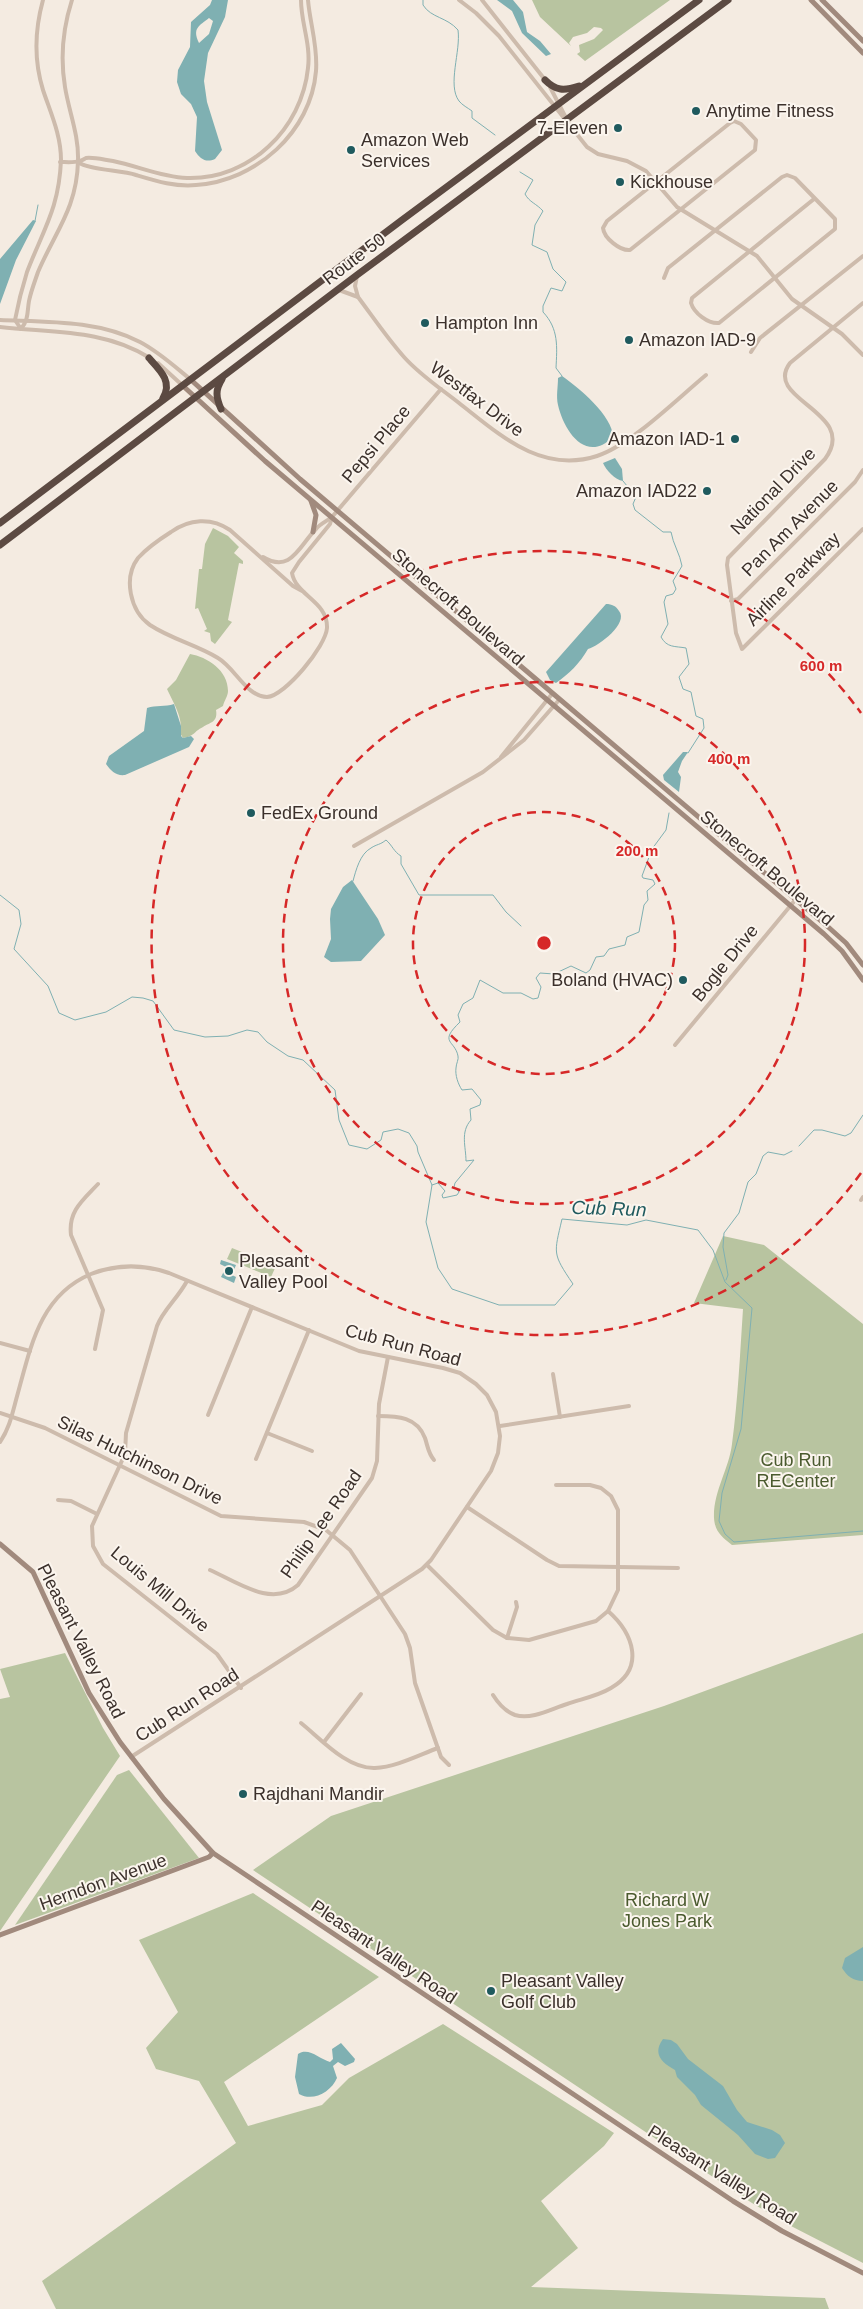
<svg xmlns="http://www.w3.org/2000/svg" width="863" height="2309" font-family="Arial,sans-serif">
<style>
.green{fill:#b8c4a0}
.water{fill:#7fb0b2;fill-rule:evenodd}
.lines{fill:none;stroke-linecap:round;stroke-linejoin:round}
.stream{stroke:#7fb0b2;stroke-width:1}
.street{stroke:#cdbbac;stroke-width:4}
.secondary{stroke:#a18a7d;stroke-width:5}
.highway{stroke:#5c4a42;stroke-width:7}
.ring{fill:none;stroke:#d62828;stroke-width:2.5;stroke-dasharray:9 6}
.poi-dot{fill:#1f5a5e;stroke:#fbf5ee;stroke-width:2}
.labels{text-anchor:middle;stroke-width:4;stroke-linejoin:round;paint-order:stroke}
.poi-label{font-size:18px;fill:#3b302b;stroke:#fbf5ee;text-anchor:start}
.street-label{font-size:18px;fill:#3b302b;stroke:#fbf5ee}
.park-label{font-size:18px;fill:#4a5a2e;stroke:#fbf5ee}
.water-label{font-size:19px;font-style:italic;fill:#1f5a5e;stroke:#fbf5ee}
.centre{fill:#d62828;stroke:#fbf5ee;stroke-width:2.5}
.ring-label{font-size:15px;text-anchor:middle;font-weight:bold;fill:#d62828;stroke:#fbf5ee;stroke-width:4;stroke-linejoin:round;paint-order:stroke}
</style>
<rect width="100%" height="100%" fill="#f4ebe1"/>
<g class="green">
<path d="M532,0H670L585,61L577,54L580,52L579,45L594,39L603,30L601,28L594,27L587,33L573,37L569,43L571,46L540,17Z"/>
<path d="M213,528L228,536L239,547L234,553L243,561V564L239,563L228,620L232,622L215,644L211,641L210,633L204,631L207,629L198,608L195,609L199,569H202L205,544Z"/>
<path d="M190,654C207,657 228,670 228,691C228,696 224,701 223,706L216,710C218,722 211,722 203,727C193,732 195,736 183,738L180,733C184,719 173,702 167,689L176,680Z"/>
<path d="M723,1236L764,1245L863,1324V1535L732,1545C722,1537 715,1532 714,1518C713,1492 729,1469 732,1444C738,1399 740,1354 743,1309L694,1303Z"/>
<path d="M232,1248L276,1266L271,1277L227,1259Z"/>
<path d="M863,1633V2263L789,2225L752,2203L253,1870L331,1816L664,1706Z"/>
<path d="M65,1653L103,1728L120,1756L0,1931V1699L10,1697L0,1669Z"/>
<path d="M129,1770L199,1858L15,1925L117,1775Z"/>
<path d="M253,1893L379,1977L224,2082L248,2126L322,2105L349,2078L443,2024L614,2133L604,2146L541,2201L578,2248L531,2287L825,2298L829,2309H56L42,2281L236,2143L199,2081L156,2069L146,2048L178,2012L139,1940Z"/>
</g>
<g class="water">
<path d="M212,0H228L225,17L208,53L204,81L207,102L222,150L215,159C206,163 200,159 195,151L197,117L191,104L181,94L177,82L178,70L190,47L191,22L210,5ZM209,18L213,21L209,34L199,43C192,28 199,26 209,18Z"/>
<path d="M497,0H513L523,12L527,32L540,41L551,54L546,56L522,33L512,11Z"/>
<path d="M33,220L36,221L16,260L0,304V259Z"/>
<path d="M562,376C578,387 613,416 613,437C586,464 564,431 558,405C556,396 558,387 558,378Z"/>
<path d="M615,458L622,469L623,481C615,480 606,470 603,463Z"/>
<path d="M606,604C612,604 616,606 619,611C629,623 599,646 588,649C580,663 569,674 556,683L550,680L546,672Z"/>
<path d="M174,704L181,726V736L183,738L191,736L194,739L189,747L125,775C116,776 111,771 106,764L109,756L144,731L147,708C156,705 165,707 174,704Z"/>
<path d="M683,752H688L682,761L678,772L681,777L679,792L664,780L663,775Z"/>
<path d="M352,880L378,919L385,935L361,961L331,962L324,957L331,939L330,919L331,909L343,887Z"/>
<path d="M221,1260L236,1265L232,1275L236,1277L234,1283L221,1277L226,1267L220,1264Z"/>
<path d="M863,1947V1981C853,1981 847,1976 842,1968L845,1958Z"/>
<path d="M663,2039L671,2040L677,2044L688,2059L723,2086L737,2110L747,2122L772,2130L780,2135L785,2143L775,2158L768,2159L755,2154L738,2135L701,2105L695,2095L677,2077L675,2070C662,2063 652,2054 663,2039Z"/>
<path d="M341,2043L355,2059L354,2062L345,2066L338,2062L333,2066L337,2078C331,2092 313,2102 299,2094L295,2077L298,2054C309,2047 319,2059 330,2062L333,2059L332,2049Z"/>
</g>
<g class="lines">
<g class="stream">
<path d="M423,0V5C431,18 447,17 458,30C461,51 447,85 459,101C462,105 468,108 472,111V118L495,135"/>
<path d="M520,172L533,180L525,194C529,202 537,204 543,211L535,225L532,245L547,252L553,269L566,282L562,291L551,288L543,306V312C559,329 557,347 556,368L562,376"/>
<path d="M35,221L38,205"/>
<path d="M623,481L636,497L633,504L635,510L663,532H671C673,544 680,554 682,566L673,581L676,589L673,594L666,596L664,602L668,624L661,637C667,648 675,646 686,648L689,664L679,677L683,689L691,692L696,716L703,719L704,728L688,753"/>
<path d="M353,881C356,870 360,854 371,848C377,844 380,845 386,840C392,845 394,852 401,856V864L419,895H493L506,912L521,926"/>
<path d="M0,895L19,910L21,924L14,949L48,986L59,1013L75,1020L106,1012L132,997L143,998L153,1001L174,1030L205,1037L228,1036L247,1030L258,1032L267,1042L288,1056L303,1060L335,1090L339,1120L349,1145L367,1149L381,1140L383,1132L398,1129L409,1133L417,1146L418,1152L432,1185L426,1222L438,1268L452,1289L499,1305H555L573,1284C552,1253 554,1254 562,1219L627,1225L646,1220L698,1230L713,1250L725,1282L752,1308L741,1429L722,1493L719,1521L725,1534L734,1542L863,1531"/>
<path d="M799,1146L814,1130H822L845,1136L851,1133L863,1115"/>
<path d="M432,1185L438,1183L445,1191L442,1195L443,1198L457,1195L459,1192L454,1187L455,1183L474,1160L466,1161C466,1147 460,1132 471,1120L470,1109L480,1105L481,1100L472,1089L462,1090C458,1084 455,1075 456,1068C456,1064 459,1059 458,1056C455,1040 438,1043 460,1022L458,1015L463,1004L473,998L480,980L503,993H521L533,999L538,998L541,987L536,978L540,973L554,974L571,966L586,973L590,970L596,957L604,956L609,949L625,945L627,937L639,932L644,905L648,900L647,891L655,884L653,880L643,878L642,876L652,849L666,830L669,813"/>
<path d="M726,1280L728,1275L723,1247L724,1233L739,1213L748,1182L756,1174L763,1156L768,1152L784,1155L792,1151"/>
</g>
<g class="street">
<path d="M459,0L476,13L499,36L587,147L598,154L627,161L646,171L677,207L757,256L792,299L842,334L863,355"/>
<path d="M482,0L546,81"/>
<path d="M550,87L565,116"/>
<path d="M734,121L741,124L756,140L755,150L630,250C620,251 604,238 603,228L607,221L730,123Z"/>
<path d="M60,162C66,162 74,163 79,161C82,161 84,159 86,158C94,157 105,160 113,161C138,166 161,177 187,178C250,180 302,128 308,68C311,44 301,23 301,0"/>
<path d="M78,162C88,170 121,170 136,175C156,181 175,187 196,185C256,181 311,132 316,71C318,46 310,24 308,0"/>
<path d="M357,276L355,286L358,297C373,317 387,338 404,357C420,375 440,388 459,403C500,435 541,474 597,456C631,445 677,399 706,375"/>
<path d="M664,278L668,268L782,177L787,175L795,178L835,219V229L719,323C708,324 694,313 691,303L692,298L814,199"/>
<path d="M339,290L358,297"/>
<path d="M863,303L790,363C762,400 860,412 825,459L728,558L727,565L736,633L742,649L863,529"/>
<path d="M0,320C47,322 98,320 140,342C159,352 174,366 190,379"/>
<path d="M0,327C52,333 104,329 150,358"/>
<path d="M21,329C29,319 27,312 29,301C31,291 35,281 38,272C55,232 77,208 78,161C79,135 69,112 65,87C60,57 63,28 72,0"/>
<path d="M21,329L15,320C18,304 22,288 27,272C43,230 59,209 61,160C61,135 51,114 43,90C34,61 35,29 43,0"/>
<path d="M751,352L760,338L863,256"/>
<path d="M158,363L182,385"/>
<path d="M263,557C291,574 299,546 316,529C320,524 327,521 332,517L441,389"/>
<path d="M304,592L293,586L230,530C211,517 189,519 171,532C160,539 147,548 138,558C123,578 130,611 150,625C171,639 197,645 218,658C235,668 247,697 267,697C285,696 326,646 327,628C328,601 296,596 292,573L299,562L330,524L332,517"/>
<path d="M731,601L738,599L855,482L863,470"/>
<path d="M501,757L552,694"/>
<path d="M354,846L483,772L524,740L559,700"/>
<path d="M675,1045L796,899"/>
<path d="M861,1200L863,1197"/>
<path d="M187,1281C178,1298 163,1310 157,1326L126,1433L125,1454L92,1526L93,1546L103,1564L217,1654L241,1688"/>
<path d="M0,1343L30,1351"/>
<path d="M95,1349L103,1310L71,1235C68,1211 83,1200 98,1184"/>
<path d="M553,1374L560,1417"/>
<path d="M0,1413L45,1428L221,1516L304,1522L326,1530L350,1550L405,1634L410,1648L415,1683L441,1757L449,1765"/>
<path d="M208,1415L252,1307"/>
<path d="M378,1416C398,1416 417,1417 425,1438C428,1447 428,1453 434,1460"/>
<path d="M500,1426L629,1406"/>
<path d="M267,1433L312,1451"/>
<path d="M0,1442C9,1429 12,1415 16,1400C30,1351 38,1296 91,1274C117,1264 143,1264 169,1273L359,1351L443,1368L460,1373L476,1384L487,1395L496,1412L500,1436L498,1453L491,1471L431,1560L422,1569L131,1757"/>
<path d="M256,1459L309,1330"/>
<path d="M58,1500L71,1501L97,1514"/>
<path d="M467,1507L547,1560L559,1566L678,1568"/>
<path d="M427,1565L493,1630L507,1638L529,1640L596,1621L608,1611L618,1590V1510L611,1496L601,1488L590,1485H556"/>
<path d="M210,1570C237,1582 272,1608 298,1585L372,1478L377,1461L379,1404L388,1357"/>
<path d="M507,1638L517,1607L516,1602"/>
<path d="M493,1695C498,1703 504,1711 515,1715C532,1720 551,1709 567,1704C581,1699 598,1696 611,1688C646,1668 633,1633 608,1611"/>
<path d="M301,1723C321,1739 347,1769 375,1768C396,1767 419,1755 438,1748"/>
<path d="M324,1742L361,1694"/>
</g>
<g class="secondary">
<path d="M811,0L863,53"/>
<path d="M822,0L863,41"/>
<path d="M190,379L300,479L826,925L846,943L863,965"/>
<path d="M182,385L265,461L824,934L842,951L863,980"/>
<path d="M311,501L316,515L313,532"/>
<path d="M0,1544L33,1572L89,1693L120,1742L164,1799L213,1853L733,2201L782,2231L863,2273"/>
<path d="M0,1935L209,1857L213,1853"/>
</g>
<g class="highway">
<path d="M545,80C556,91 564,91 579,86"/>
<path d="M149,358C160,370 173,382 163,398"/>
<path d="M221,409C216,397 215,390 222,379"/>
<path d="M0,523L402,220L699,0"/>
<path d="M0,545L357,275L728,0"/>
</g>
</g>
<g class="ring">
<circle cx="544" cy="943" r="131"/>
<circle cx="544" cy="943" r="261"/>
<path d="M861 1173A392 392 0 1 1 861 713"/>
</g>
<g class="poi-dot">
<circle cx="696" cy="111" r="5"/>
<circle cx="618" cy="128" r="5"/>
<circle cx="351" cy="150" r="5"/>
<circle cx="620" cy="182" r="5"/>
<circle cx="425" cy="323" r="5"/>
<circle cx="629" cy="340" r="5"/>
<circle cx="735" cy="439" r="5"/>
<circle cx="707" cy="491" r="5"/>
<circle cx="251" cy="813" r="5"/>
<circle cx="683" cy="980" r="5"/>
<circle cx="229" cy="1271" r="5"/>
<circle cx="243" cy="1794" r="5"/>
<circle cx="491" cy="1991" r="5"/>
</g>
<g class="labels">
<g class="poi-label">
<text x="706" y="117">Anytime Fitness</text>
<text x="608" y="134" text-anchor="end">7-Eleven</text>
<text x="361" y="146">Amazon Web<tspan x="361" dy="21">Services</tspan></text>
<text x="630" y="188">Kickhouse</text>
<text x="435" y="329">Hampton Inn</text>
<text x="639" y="346">Amazon IAD-9</text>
<text x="725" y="445" text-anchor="end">Amazon IAD-1</text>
<text x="697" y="497" text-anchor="end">Amazon IAD22</text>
<text x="261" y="819">FedEx Ground</text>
<text x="673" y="986" text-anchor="end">Boland (HVAC)</text>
<text x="239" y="1267">Pleasant<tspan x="239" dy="21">Valley Pool</tspan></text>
<text x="253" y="1800">Rajdhani Mandir</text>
<text x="501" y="1987">Pleasant Valley<tspan x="501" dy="21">Golf Club</tspan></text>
</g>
<g class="street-label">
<text transform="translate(354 259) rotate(-37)" y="6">Route 50</text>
<text transform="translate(477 399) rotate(37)" y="6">Westfax Drive</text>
<text transform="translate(376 444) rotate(-50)" y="6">Pepsi Place</text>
<text transform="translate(773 491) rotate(-46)" y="6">National Drive</text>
<text transform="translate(790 528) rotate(-45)" y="6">Pan Am Avenue</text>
<text transform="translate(793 579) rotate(-45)" y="6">Airline Parkway</text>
<text transform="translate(458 607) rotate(41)" y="6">Stonecroft Boulevard</text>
<text transform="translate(767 868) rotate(40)" y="6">Stonecroft Boulevard</text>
<text transform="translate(725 963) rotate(-51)" y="6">Bogle Drive</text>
<text transform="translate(403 1345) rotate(15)" y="6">Cub Run Road</text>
<text transform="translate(140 1460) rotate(26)" y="6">Silas Hutchinson Drive</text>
<text transform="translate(321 1524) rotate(-55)" y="6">Philip Lee Road</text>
<text transform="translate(160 1589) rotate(40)" y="6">Louis Mill Drive</text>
<text transform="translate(81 1641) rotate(63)" y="6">Pleasant Valley Road</text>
<text transform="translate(187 1705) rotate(-33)" y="6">Cub Run Road</text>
<text transform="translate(103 1882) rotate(-20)" y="6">Herndon Avenue</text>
<text transform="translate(384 1952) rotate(34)" y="6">Pleasant Valley Road</text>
<text transform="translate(722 2175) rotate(32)" y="6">Pleasant Valley Road</text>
</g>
<g class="park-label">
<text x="796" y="1466">Cub Run<tspan x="796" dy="21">RECenter</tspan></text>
<text x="667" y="1906">Richard W<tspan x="667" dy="21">Jones Park</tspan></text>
</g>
<g class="water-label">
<text transform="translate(609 1208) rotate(2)" y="7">Cub Run</text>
</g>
</g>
<circle cx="544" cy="943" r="8" class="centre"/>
<g class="ring-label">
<text x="821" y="671">600 m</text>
<text x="729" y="764">400 m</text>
<text x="637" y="856">200 m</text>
</g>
</svg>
